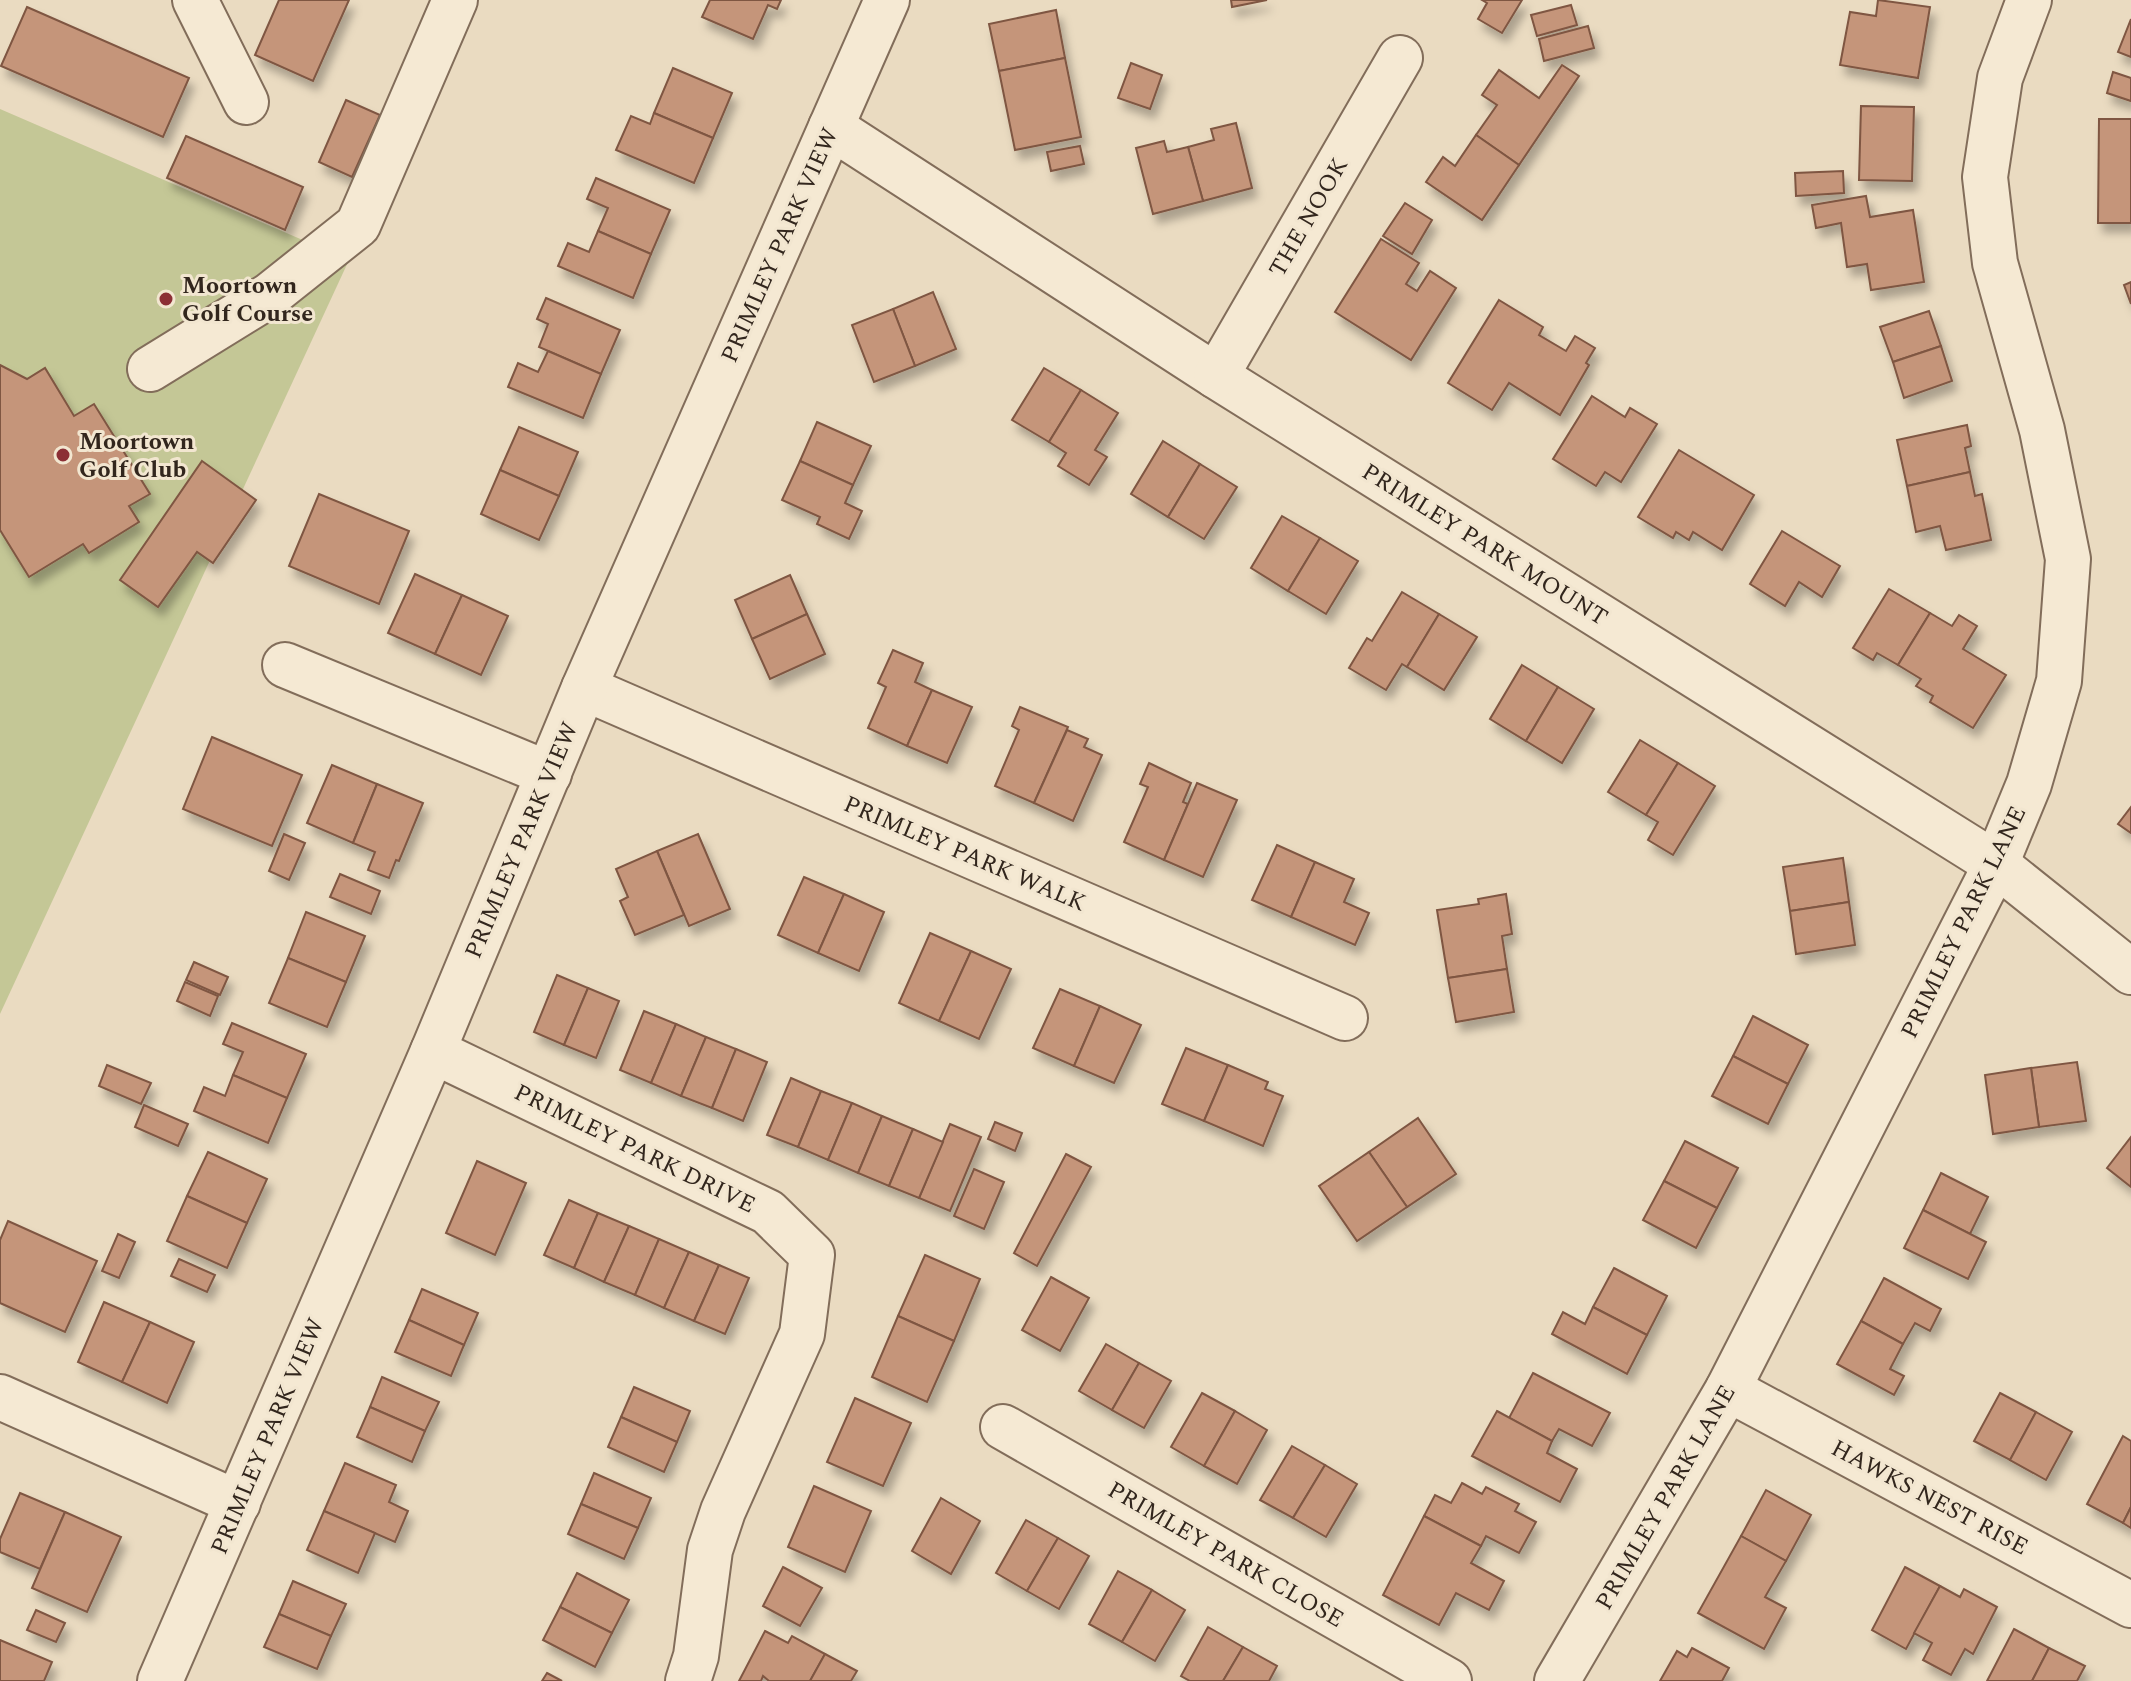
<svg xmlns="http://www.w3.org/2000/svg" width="2131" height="1681" font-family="Spectral,serif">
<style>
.green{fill:#c4c796}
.building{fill:#c5957a;stroke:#7f5642;stroke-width:2;filter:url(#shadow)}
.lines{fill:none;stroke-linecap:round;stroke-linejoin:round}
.minor-casing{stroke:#826d5a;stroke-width:48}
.minor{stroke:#f5e9d3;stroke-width:44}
.poi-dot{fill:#8c2f35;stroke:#f2e6d0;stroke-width:3}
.labels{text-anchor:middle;stroke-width:6;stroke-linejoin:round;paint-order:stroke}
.street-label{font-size:24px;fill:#32261d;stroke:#f2e6d0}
.poi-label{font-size:24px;font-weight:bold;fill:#32261d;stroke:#f2e6d0;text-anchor:start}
</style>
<defs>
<filter id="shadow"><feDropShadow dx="5" dy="9" stdDeviation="4" flood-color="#0004"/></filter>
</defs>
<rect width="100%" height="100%" fill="#eadbc1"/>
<path class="green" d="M0,109L349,260L0,1014Z"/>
<g class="building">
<path d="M279,0H349L313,81L255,55Z"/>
<path d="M710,0H781L777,9L768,5L753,39L702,17Z"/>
<path d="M1231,0H1267L1232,7Z"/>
<path d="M1482,0H1522L1502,33L1478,19L1487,3Z"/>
<path d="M1878,0L1930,7L1918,78L1840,65L1850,12L1876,16Z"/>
<path d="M1571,5L1577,25L1537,36L1531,15Z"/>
<path d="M27,7L189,78L163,137L1,66Z"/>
<path d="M1056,10L1065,58L999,71L989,24Z"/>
<path d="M2131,19V57L2118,52Z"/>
<path d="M1588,26L1594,48L1544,61L1539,39Z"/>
<path d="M1065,58L1081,137L1015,150L999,71Z"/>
<path d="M1131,63L1162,75L1150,109L1118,98Z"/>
<path d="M1562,65L1579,76L1519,165L1476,135L1497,105L1482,95L1499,70L1539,98Z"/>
<path d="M673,68L732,93L713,138L654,113Z"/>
<path d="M2113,72L2131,78V101L2107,93Z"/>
<path d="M346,100L380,115L352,177L319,162Z"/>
<path d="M1861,106L1914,107L1912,181L1859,180Z"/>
<path d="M654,113L713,138L694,183L616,150L631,116L650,124Z"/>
<path d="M2099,119H2131V223H2098Z"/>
<path d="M1236,123L1252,188L1203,201L1188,147L1214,140L1211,129Z"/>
<path d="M1476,135L1519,165L1482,220L1426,182L1443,157L1455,166Z"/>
<path d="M186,136L303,187L285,230L167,178Z"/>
<path d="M1164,141L1167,152L1188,147L1203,201L1153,214L1136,148Z"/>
<path d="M1080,146L1084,164L1051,171L1047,152Z"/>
<path d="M1843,171L1844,193L1796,196L1795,173Z"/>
<path d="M596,178L670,210L651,254L598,231L608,208L587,199Z"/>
<path d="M1866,196L1870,217L1913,210L1924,282L1871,290L1867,264L1847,267L1841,223L1816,228L1812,205Z"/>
<path d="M1405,203L1432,220L1412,254L1383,236Z"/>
<path d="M598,231L651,254L633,298L558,266L568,243L589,252Z"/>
<path d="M1381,239L1419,263L1406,284L1417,291L1430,271L1456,288L1411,360L1335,312Z"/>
<path d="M2131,282V304L2124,285Z"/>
<path d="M933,292L956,349L915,366L893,309Z"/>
<path d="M546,298L620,330L601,374L539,347L548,324L537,319Z"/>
<path d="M1499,300L1543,327L1539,335L1566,351L1575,336L1595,348L1586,363L1589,365L1560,415L1509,383L1492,410L1448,383Z"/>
<path d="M893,309L915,366L874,382L852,325Z"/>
<path d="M1929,311L1941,346L1893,362L1880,327Z"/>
<path d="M1941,346L1952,381L1904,398L1893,362Z"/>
<path d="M548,351L601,374L583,418L508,387L518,363L538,372Z"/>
<path d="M0,365L27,379L45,368L74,416L94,404L150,494L129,506L139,522L89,553L83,544L29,577L0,530Z"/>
<path d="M1044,368L1081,390L1049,442L1012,420Z"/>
<path d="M1081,390L1118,413L1095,450L1107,457L1089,485L1058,466L1066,453L1049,442Z"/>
<path d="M1592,396L1625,417L1630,408L1657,424L1621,482L1605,472L1596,486L1553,459Z"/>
<path d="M817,422L871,446L853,485L800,461Z"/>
<path d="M1967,425L1971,446L1965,448L1970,472L1907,486L1897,440Z"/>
<path d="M519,427L578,452L559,496L500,470Z"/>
<path d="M1163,441L1200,464L1168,517L1131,494Z"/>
<path d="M1679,450L1754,495L1722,550L1693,532L1689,540L1676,532L1673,538L1638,517Z"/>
<path d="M202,461L256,500L213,563L197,552L158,607L120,580Z"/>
<path d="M800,461L853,485L845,503L862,511L849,539L817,524L820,517L782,500Z"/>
<path d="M1200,464L1237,487L1204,539L1168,517Z"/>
<path d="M500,470L559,496L539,540L481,514Z"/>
<path d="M1970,472L1975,496L1982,494L1991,540L1946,550L1940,526L1916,532L1907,486Z"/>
<path d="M319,494L409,531L379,604L289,566Z"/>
<path d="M1282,516L1320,538L1288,591L1251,568Z"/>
<path d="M1782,531L1840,566L1822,597L1799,582L1785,606L1750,584Z"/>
<path d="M1320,538L1358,561L1326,614L1288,591Z"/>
<path d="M415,574L462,595L435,654L388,633Z"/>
<path d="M790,575L807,614L752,639L735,600Z"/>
<path d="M1889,589L1930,613L1898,665L1877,653L1873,660L1853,648Z"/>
<path d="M1402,592L1439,614L1407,667L1402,664L1386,690L1349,668L1367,638L1372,641Z"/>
<path d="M462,595L508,616L481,675L435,654Z"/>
<path d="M1930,613L1952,626L1959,615L1977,626L1963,649L2006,675L1973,728L1930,702L1933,696L1916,686L1921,679L1898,665Z"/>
<path d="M807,614L825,654L770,679L752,639Z"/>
<path d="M1439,614L1477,637L1444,690L1407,667Z"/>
<path d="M893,650L923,663L915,682L932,690L907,746L868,728L886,687L878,683Z"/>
<path d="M1522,665L1558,687L1526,741L1490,719Z"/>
<path d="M1558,687L1594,709L1562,763L1526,741Z"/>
<path d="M932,690L972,707L947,763L907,746Z"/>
<path d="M1020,707L1068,727L1034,803L995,786L1019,730L1012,726Z"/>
<path d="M1067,730L1088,739L1084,747L1102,755L1073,821L1034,803Z"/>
<path d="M212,737L302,775L272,846L183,809Z"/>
<path d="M1640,740L1678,763L1646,815L1608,792Z"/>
<path d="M1149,763L1191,783L1183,802L1188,804L1164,860L1124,842L1148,787L1140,784Z"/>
<path d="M1678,763L1715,786L1673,855L1648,840L1658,822L1646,815Z"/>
<path d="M332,765L377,784L353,843L307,823Z"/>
<path d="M1197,783L1237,800L1203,877L1164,860Z"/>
<path d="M377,784L423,803L399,861L396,860L389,878L368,870L375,852L353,843Z"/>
<path d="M2131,807V833L2118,824Z"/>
<path d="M284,834L305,843L289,880L269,871Z"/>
<path d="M698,834L730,909L689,926L657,851Z"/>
<path d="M1277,845L1315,862L1291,917L1252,900Z"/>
<path d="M657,851L684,915L635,935L620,901L628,897L616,869Z"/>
<path d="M1843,858L1849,902L1790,911L1783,867Z"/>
<path d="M1315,862L1354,879L1344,902L1369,913L1355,945L1291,917Z"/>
<path d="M340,874L380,891L371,914L330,897Z"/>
<path d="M804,877L844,894L818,953L778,935Z"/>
<path d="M844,894L884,912L859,971L818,953Z"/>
<path d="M1506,894L1512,934L1502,936L1507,969L1448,978L1437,910L1479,904L1478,899Z"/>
<path d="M1849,902L1855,945L1796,954L1790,911Z"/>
<path d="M306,912L365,936L346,982L288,958Z"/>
<path d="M930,933L971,951L939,1021L899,1003Z"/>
<path d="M971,951L1011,969L979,1039L939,1021Z"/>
<path d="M288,958L346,982L327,1027L269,1003Z"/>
<path d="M194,962L228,977L220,995L186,980Z"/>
<path d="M1507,969L1514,1012L1456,1022L1448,978Z"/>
<path d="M557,975L588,988L564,1045L534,1032Z"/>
<path d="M185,982L218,996L210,1016L177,1001Z"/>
<path d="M588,988L619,1001L596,1058L564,1045Z"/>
<path d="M1060,989L1100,1006L1074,1066L1033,1048Z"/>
<path d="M1100,1006L1141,1025L1114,1083L1074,1066Z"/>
<path d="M644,1011L676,1024L651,1083L620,1070Z"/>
<path d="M1753,1016L1808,1045L1788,1084L1733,1056Z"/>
<path d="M232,1023L306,1054L287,1098L233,1075L243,1052L223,1044Z"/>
<path d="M676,1024L706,1037L681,1096L651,1083Z"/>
<path d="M706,1037L736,1049L712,1108L681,1096Z"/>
<path d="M1186,1048L1228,1065L1204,1121L1162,1104Z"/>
<path d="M736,1049L767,1062L743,1121L712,1108Z"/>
<path d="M1733,1056L1788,1084L1768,1124L1712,1096Z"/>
<path d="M2077,1062L2086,1121L2039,1127L2031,1068Z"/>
<path d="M107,1065L151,1083L141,1104L99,1086Z"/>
<path d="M1228,1065L1268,1082L1265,1089L1283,1096L1263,1146L1204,1121Z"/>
<path d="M2031,1068L2039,1127L1993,1134L1985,1075Z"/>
<path d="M233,1075L287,1098L268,1143L194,1111L204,1087L225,1096Z"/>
<path d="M791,1078L821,1091L798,1147L767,1135Z"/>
<path d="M821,1091L852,1103L828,1160L798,1147Z"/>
<path d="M852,1103L882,1116L858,1173L828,1160Z"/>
<path d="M144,1105L188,1124L178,1146L135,1127Z"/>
<path d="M882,1116L913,1129L889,1186L858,1173Z"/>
<path d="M1418,1118L1456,1174L1407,1207L1369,1152Z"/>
<path d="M995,1122L1022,1133L1015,1151L988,1139Z"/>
<path d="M950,1124L981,1137L950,1211L919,1198Z"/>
<path d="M913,1129L943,1142L919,1198L889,1186Z"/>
<path d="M2131,1137V1187L2107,1168Z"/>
<path d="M1685,1141L1738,1168L1717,1208L1664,1181Z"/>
<path d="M208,1152L267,1179L247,1223L187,1196Z"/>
<path d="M1369,1152L1407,1207L1357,1241L1319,1186Z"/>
<path d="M1066,1154L1091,1167L1037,1266L1014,1253Z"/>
<path d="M477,1161L526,1183L495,1255L446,1233Z"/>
<path d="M974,1169L1004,1182L984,1229L954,1216Z"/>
<path d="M1941,1173L1988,1197L1970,1234L1923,1210Z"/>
<path d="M1664,1181L1717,1208L1696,1248L1643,1220Z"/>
<path d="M187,1196L247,1223L227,1268L167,1241Z"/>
<path d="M569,1200L598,1213L574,1268L544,1255Z"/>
<path d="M1923,1210L1986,1242L1968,1279L1904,1248Z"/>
<path d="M598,1213L629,1226L604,1282L574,1268Z"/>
<path d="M8,1221L97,1261L65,1332L0,1303V1240Z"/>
<path d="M629,1226L659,1239L635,1295L604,1282Z"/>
<path d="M118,1234L135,1242L119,1278L102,1271Z"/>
<path d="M659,1239L689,1252L664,1308L635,1295Z"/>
<path d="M689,1252L719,1265L694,1321L664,1308Z"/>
<path d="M925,1255L980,1279L954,1341L898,1316Z"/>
<path d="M179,1259L215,1275L207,1292L171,1276Z"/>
<path d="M719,1265L749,1278L725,1334L694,1321Z"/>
<path d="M1614,1268L1667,1296L1647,1335L1593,1307Z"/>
<path d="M1051,1277L1089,1298L1060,1351L1022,1330Z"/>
<path d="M1884,1278L1941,1309L1930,1331L1915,1323L1903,1344L1861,1321Z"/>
<path d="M422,1289L478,1313L464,1345L409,1320Z"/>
<path d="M104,1302L150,1322L122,1382L78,1362Z"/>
<path d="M1593,1307L1647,1335L1627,1374L1552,1334L1563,1312L1585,1324Z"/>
<path d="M898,1316L954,1341L927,1402L872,1377Z"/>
<path d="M409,1320L464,1345L451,1376L395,1352Z"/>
<path d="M1861,1321L1903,1344L1890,1369L1904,1376L1894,1395L1837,1364Z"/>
<path d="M150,1322L194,1342L167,1403L122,1382Z"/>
<path d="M1106,1344L1139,1363L1112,1410L1079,1391Z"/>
<path d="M1139,1363L1171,1381L1144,1428L1112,1410Z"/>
<path d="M1533,1373L1610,1413L1592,1446L1559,1429L1552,1441L1509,1418Z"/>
<path d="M382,1377L439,1402L425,1431L370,1407Z"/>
<path d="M634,1387L690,1411L677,1442L621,1417Z"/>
<path d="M1202,1393L1235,1411L1204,1466L1171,1447Z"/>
<path d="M2000,1393L2036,1412L2010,1460L1974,1441Z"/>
<path d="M855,1398L911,1423L883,1486L827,1462Z"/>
<path d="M370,1407L425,1431L412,1462L357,1437Z"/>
<path d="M1235,1411L1267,1430L1237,1484L1204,1466Z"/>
<path d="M1497,1411L1552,1441L1547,1453L1577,1469L1560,1502L1472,1456Z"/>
<path d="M2036,1412L2072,1432L2046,1480L2010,1460Z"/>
<path d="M621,1417L677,1442L664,1472L608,1447Z"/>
<path d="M2123,1436L2131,1441V1507L2123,1523L2087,1504Z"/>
<path d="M1292,1446L1325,1465L1293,1518L1260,1500Z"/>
<path d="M345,1463L396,1485L389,1502L408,1511L395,1542L324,1511Z"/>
<path d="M1325,1465L1357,1484L1326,1537L1293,1518Z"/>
<path d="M594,1473L651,1498L638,1528L581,1504Z"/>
<path d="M1462,1483L1482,1494L1486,1487L1519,1504L1515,1511L1536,1522L1519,1553L1486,1536L1481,1546L1424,1516L1435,1495L1451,1503Z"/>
<path d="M814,1486L871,1511L845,1572L788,1547Z"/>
<path d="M1766,1490L1811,1515L1786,1561L1741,1536Z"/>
<path d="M20,1493L65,1512L40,1569L0,1552V1539Z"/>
<path d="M941,1498L980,1521L951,1574L912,1551Z"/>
<path d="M581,1504L638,1528L624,1559L568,1534Z"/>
<path d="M2131,1507V1528L2123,1523Z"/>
<path d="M324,1511L375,1533L358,1573L307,1550Z"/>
<path d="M65,1512L121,1537L87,1612L32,1588Z"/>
<path d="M1424,1516L1481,1546L1471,1563L1504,1581L1489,1610L1456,1593L1439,1625L1383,1595Z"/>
<path d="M1026,1520L1058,1538L1027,1591L996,1573Z"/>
<path d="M1741,1536L1786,1561L1765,1597L1786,1608L1764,1649L1698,1613Z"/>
<path d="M1058,1538L1089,1556L1059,1609L1027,1591Z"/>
<path d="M783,1567L822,1588L800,1626L763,1606Z"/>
<path d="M1905,1567L1940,1586L1906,1649L1872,1630Z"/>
<path d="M1118,1571L1152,1590L1122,1642L1089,1624Z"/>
<path d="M577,1573L629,1600L612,1633L560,1607Z"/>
<path d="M293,1581L346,1604L331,1636L279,1614Z"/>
<path d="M1940,1586L1960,1597L1964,1589L1997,1607L1973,1654L1965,1649L1951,1675L1923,1660L1932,1643L1914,1633Z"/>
<path d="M1152,1590L1185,1610L1155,1661L1122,1642Z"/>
<path d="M560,1607L612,1633L595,1667L543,1640Z"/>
<path d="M36,1610L65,1623L56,1642L27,1630Z"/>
<path d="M279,1614L331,1636L317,1669L264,1647Z"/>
<path d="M1208,1627L1243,1647L1223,1681H1190L1181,1676Z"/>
<path d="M2014,1629L2049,1648L2032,1681H1987Z"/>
<path d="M765,1631L788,1643L792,1636L825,1654L810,1681H769L763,1676L761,1681H739Z"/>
<path d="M0,1640L52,1662L44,1681H0Z"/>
<path d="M1243,1647L1277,1666L1269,1681H1223Z"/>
<path d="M1692,1648L1729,1668L1722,1681H1660L1677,1651L1687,1657Z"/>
<path d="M2049,1648L2085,1666L2077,1681H2032Z"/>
<path d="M825,1654L857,1671L851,1681H810Z"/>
<path d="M547,1673L562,1681H542Z"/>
</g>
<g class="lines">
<g class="minor-casing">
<g id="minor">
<path d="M195,0L246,102"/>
<path d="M831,127L1216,376L1996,864L2131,972"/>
<path d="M150,369L270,295L358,225L455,0"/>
<path d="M1216,376L1400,58"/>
<path d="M285,665L549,774"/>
<path d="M584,688L1345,1018"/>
<path d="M433,1051L768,1212L812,1255L802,1334L723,1511L710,1550L696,1656L688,1681"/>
<path d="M1728,1389L2131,1605"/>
<path d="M0,1397L238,1503"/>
<path d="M1003,1427L1449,1681"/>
<path d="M160,1681L433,1051L584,688L887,0"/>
<path d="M1557,1681L1728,1389L1996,864L2029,784L2059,681L2068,559L2042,430L1995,263L1985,177L2000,78L2029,0"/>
</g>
</g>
<use href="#minor" class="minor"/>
</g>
<g class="poi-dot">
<circle cx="166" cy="299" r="8"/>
<circle cx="63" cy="455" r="8"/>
</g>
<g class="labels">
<g class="street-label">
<text transform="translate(1308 217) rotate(-60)" y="8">THE NOOK</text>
<text transform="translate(779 245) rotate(-66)" y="8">PRIMLEY PARK VIEW</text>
<text transform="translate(1485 544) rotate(32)" y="8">PRIMLEY PARK MOUNT</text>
<text transform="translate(521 840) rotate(-67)" y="8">PRIMLEY PARK VIEW</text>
<text transform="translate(965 853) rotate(23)" y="8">PRIMLEY PARK WALK</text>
<text transform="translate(1963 922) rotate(-64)" y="8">PRIMLEY PARK LANE</text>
<text transform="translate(635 1148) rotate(26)" y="8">PRIMLEY PARK DRIVE</text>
<text transform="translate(267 1436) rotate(-67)" y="8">PRIMLEY PARK VIEW</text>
<text transform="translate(1665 1497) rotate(-60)" y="8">PRIMLEY PARK LANE</text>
<text transform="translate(1930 1497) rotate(28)" y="8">HAWKS NEST RISE</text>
<text transform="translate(1226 1554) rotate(30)" y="8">PRIMLEY PARK CLOSE</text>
</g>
<g class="poi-label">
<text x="182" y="293">Moortown<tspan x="182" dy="28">Golf Course</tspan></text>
<text x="79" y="449">Moortown<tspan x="79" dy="28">Golf Club</tspan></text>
</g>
</g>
</svg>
